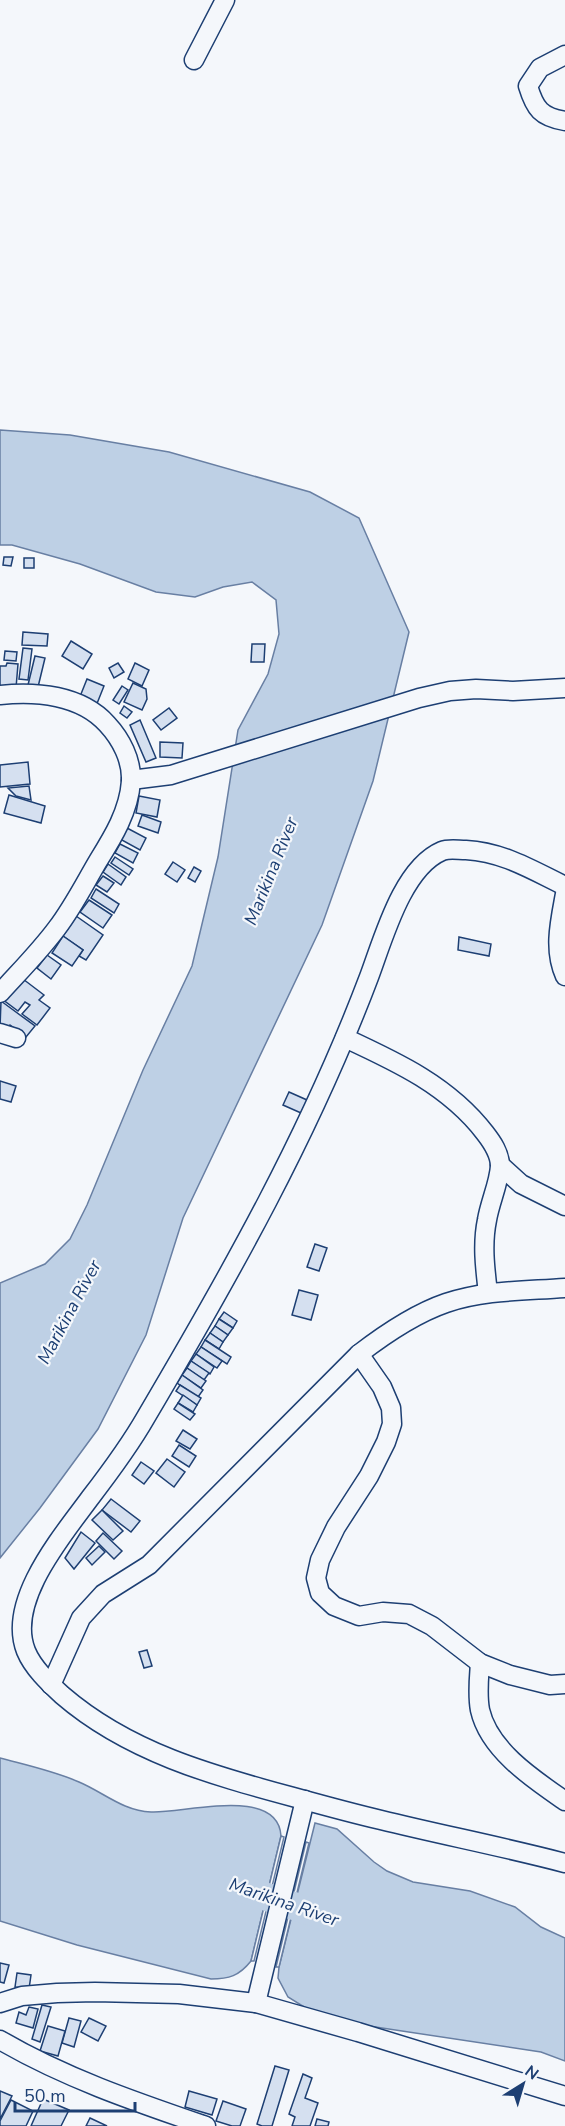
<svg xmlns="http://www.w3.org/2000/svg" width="565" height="2126" font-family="'Nunito Sans',sans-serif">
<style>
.water{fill:#bed0e5;stroke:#687fa3;stroke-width:1.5}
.pier{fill:#f4f7fb;stroke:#687fa3;stroke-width:1.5}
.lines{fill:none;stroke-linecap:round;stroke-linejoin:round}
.river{stroke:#bed0e5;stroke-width:28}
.building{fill:#d5e0f0;stroke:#1d3f73;stroke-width:1.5}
.minor-casing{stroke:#1d3f73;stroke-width:21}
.minor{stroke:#f4f7fb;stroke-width:18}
.labels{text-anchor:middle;stroke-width:4.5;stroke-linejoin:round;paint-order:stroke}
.water-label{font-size:18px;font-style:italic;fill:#1d3f73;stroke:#f4f7fb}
</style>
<rect width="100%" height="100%" fill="#f4f7fb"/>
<g class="water">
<path d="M0,430L70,435L169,452L310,492L359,518L409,632L373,781L322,925L183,1218L146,1335L98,1429L40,1508L0,1558V1283L45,1264L70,1239L87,1205L143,1070L192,966L218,857L238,730L268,674L279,634L276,600L252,582L223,587L195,597L156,592L80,564L12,545H0Z"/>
<path d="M0,1758C26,1765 54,1771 79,1782C103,1792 123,1811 151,1812C183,1814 278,1785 281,1836L251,1961C239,1976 229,1979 211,1979L77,1945L0,1921Z"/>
<path d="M315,1823L337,1829L374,1862L387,1871L413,1882L470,1891L515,1907L541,1927L565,1938V2061L541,2052L349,2023L309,2010L288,1997L278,1978L279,1967Z"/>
</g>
<g class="pier">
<path d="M281,1836L284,1837L254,1961H251Z"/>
<path d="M306,1842L309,1843L279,1967H276Z"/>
</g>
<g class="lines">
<path class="river" d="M231,1885L330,1918"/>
</g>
<g class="building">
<path d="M4,557H13L11,566L3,565Z"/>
<rect x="24" y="558" width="10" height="10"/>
<path d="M23,632L48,634L47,646L22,645Z"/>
<path d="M71,641L92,654L83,669L62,656Z"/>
<path d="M252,644H265L264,662H251Z"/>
<path d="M23,648L32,649L28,680L19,679Z"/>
<path d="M5,651L17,652L16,661L4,660Z"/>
<path d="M35,656L45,658L38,687L28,685Z"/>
<path d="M7,663L18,664L16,688L0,687V666H6Z"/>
<path d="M118,663L124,672L114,678L109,668Z"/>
<path d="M135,663L149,670L142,686L128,679Z"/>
<path d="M87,679L104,686L96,706L79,699Z"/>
<path d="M133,683L146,689L147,699L142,710L124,702Z"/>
<path d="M122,686L128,690L119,704L113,700Z"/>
<path d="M124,706L132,712L127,718L120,713Z"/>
<path d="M169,708L177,718L161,730L153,720Z"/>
<path d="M140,720L156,758L146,762L130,725Z"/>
<path d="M160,742L183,743L182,758L160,757Z"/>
<path d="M28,762L30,784L0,787V765Z"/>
<path d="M29,786L31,800L16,796L8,788Z"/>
<path d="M9,795L45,806L41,823L4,813Z"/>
<path d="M139,796L160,800L157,817L136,813Z"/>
<path d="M142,815L161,822L158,833L138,826Z"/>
<path d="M127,828L146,838L140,850L120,839Z"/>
<path d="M120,844L138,853L133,863L115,853Z"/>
<path d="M115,857L133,869L129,875L111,863Z"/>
<path d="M173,862L185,870L177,882L165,874Z"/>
<path d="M108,864L126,877L121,885L103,872Z"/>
<path d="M194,867L201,871L195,882L188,878Z"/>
<path d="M103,876L114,883L107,892L96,885Z"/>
<path d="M96,889L119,904L114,913L91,898Z"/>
<path d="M89,900L112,915L103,928L80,912Z"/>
<path d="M76,916L103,935L86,960L79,956L83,950L63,936Z"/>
<path d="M63,936L83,950L72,966L52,953Z"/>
<path d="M459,937L491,944L489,956L458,950Z"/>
<path d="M47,955L61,965L51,979L37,968Z"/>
<path d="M19,976L44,995L39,1000L50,1008L37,1025L22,1014L30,1005L25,1002L18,1011L2,999Z"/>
<path d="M1,1001L35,1026L26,1037L10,1025L5,1032L0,1028Z"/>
<path d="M0,1081L16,1086L11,1102L0,1099Z"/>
<path d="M289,1092L307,1100L301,1113L283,1105Z"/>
<path d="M315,1244L327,1248L319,1271L307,1267Z"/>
<path d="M299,1290L318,1295L311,1320L292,1315Z"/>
<path d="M224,1312L237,1321L233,1328L219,1319Z"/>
<path d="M219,1319L233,1328L228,1335L215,1326Z"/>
<path d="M215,1326L228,1335L223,1342L210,1333Z"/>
<path d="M210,1333L223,1342L219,1349L205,1340Z"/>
<path d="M205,1340L231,1357L227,1364L201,1347Z"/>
<path d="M201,1347L222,1361L217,1368L196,1354Z"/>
<path d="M196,1354L214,1367L210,1374L191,1361Z"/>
<path d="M191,1361L209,1373L204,1380L187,1368Z"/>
<path d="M187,1368L206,1381L201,1388L182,1375Z"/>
<path d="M182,1375L203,1390L198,1397L177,1383Z"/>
<path d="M180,1385L201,1398L197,1405L176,1391Z"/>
<path d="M183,1395L197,1405L193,1412L178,1403Z"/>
<path d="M178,1403L195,1414L190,1420L174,1409Z"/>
<path d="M183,1430L197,1439L190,1449L176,1441Z"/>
<path d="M179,1445L196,1456L189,1467L172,1456Z"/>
<path d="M167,1459L185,1472L174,1487L156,1473Z"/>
<path d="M141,1462L154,1471L144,1484L132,1475Z"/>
<path d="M111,1499L140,1521L131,1532L102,1510Z"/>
<path d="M102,1510L123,1531L113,1540L92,1520Z"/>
<path d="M81,1532L95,1543L74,1569L65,1558Z"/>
<path d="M103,1533L122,1551L114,1559L96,1541Z"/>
<path d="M99,1546L105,1552L92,1565L86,1558Z"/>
<path d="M147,1650L152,1666L144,1668L139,1652Z"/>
<path d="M0,1963L9,1965L4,1983L0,1982Z"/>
<path d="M17,1973L31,1975L29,1989L15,1987Z"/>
<path d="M42,2005L51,2007L40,2042L32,2039Z"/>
<path d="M29,2007L38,2009L33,2028L16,2023L19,2012L26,2015Z"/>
<path d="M69,2018L81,2021L74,2047L62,2043Z"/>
<path d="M89,2018L106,2026L98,2041L81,2032Z"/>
<path d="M48,2026L65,2031L58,2056L40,2051Z"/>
<path d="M275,2066L289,2070L272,2126H262L257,2124Z"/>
<path d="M303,2074L312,2078L305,2098L318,2103L310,2126H292L295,2117L289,2114Z"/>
<path d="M0,2091L12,2096L0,2119Z"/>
<path d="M189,2091L217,2099L212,2115L185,2107Z"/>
<path d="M43,2099L69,2110L61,2126H31Z"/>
<path d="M11,2100L33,2111L26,2126H0V2121Z"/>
<path d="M223,2101L246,2109L240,2126H232L216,2121Z"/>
<path d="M90,2118L107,2126H86Z"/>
<path d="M317,2119L329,2122L328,2126H315Z"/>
</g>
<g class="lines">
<g class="minor-casing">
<g id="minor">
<path d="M565,55L540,68L528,86C535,109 541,117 565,121"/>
<path d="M194,60L225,0"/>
<path d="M0,695C36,691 81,695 107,724C121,739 132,760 131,781C129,811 113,837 98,861C85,883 73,907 57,928C40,951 19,972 0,993"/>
<path d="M131,780L171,775L419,698L450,691L476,689L513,691L565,688"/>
<path d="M565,886C532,870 503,852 466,850C458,850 449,848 442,851C402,868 383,940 369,977C310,1133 231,1273 146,1417C130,1445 110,1472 90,1498C63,1535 6,1601 26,1651C33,1668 49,1683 62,1695C128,1752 211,1775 293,1797C322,1805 351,1813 381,1820C442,1835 504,1847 565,1863"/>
<path d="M565,894C560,921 553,950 565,976"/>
<path d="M0,1033L16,1038"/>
<path d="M345,1038C397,1062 449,1086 485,1133C492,1142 500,1153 500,1166C499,1183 490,1202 487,1220C482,1244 485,1268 488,1293"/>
<path d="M500,1165L521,1184L565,1206"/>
<path d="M359,1354L382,1387L391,1408L392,1424L386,1442L369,1476L336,1527L320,1560L316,1578L320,1593L334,1606L359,1616L383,1612L409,1614L432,1626L480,1663L510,1675L550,1685L565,1684"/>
<path d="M480,1663C479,1678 477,1694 480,1710C489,1750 533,1779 565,1801"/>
<path d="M51,1685L81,1618L103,1594L149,1565L359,1354C385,1334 414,1314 446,1303C484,1290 525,1291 565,1288"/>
<path d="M0,2003L22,1996L57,1993L95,1992L179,1994L256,2003L358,2032L565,2096"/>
<path d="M256,2003L305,1800"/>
<path d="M0,2040C65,2078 136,2102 206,2126"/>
</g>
</g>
<use href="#minor" class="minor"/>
</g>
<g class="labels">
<g class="water-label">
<text transform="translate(271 871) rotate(-68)" y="6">Marikina River</text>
<text transform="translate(69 1312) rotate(-62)" y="6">Marikina River</text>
<text transform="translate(284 1902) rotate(19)" y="6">Marikina River</text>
</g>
</g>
<g transform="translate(523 2084) rotate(37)" stroke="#f4f7fb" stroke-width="4.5" paint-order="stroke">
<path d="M0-4.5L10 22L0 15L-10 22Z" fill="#1d3f73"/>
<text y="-9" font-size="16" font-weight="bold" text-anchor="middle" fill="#1d3f73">N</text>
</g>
<path d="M15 2102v9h120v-9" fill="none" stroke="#1d3f73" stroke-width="3"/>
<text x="24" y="2102" font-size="18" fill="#1d3f73" stroke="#f4f7fb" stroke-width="4.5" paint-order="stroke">50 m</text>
</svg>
